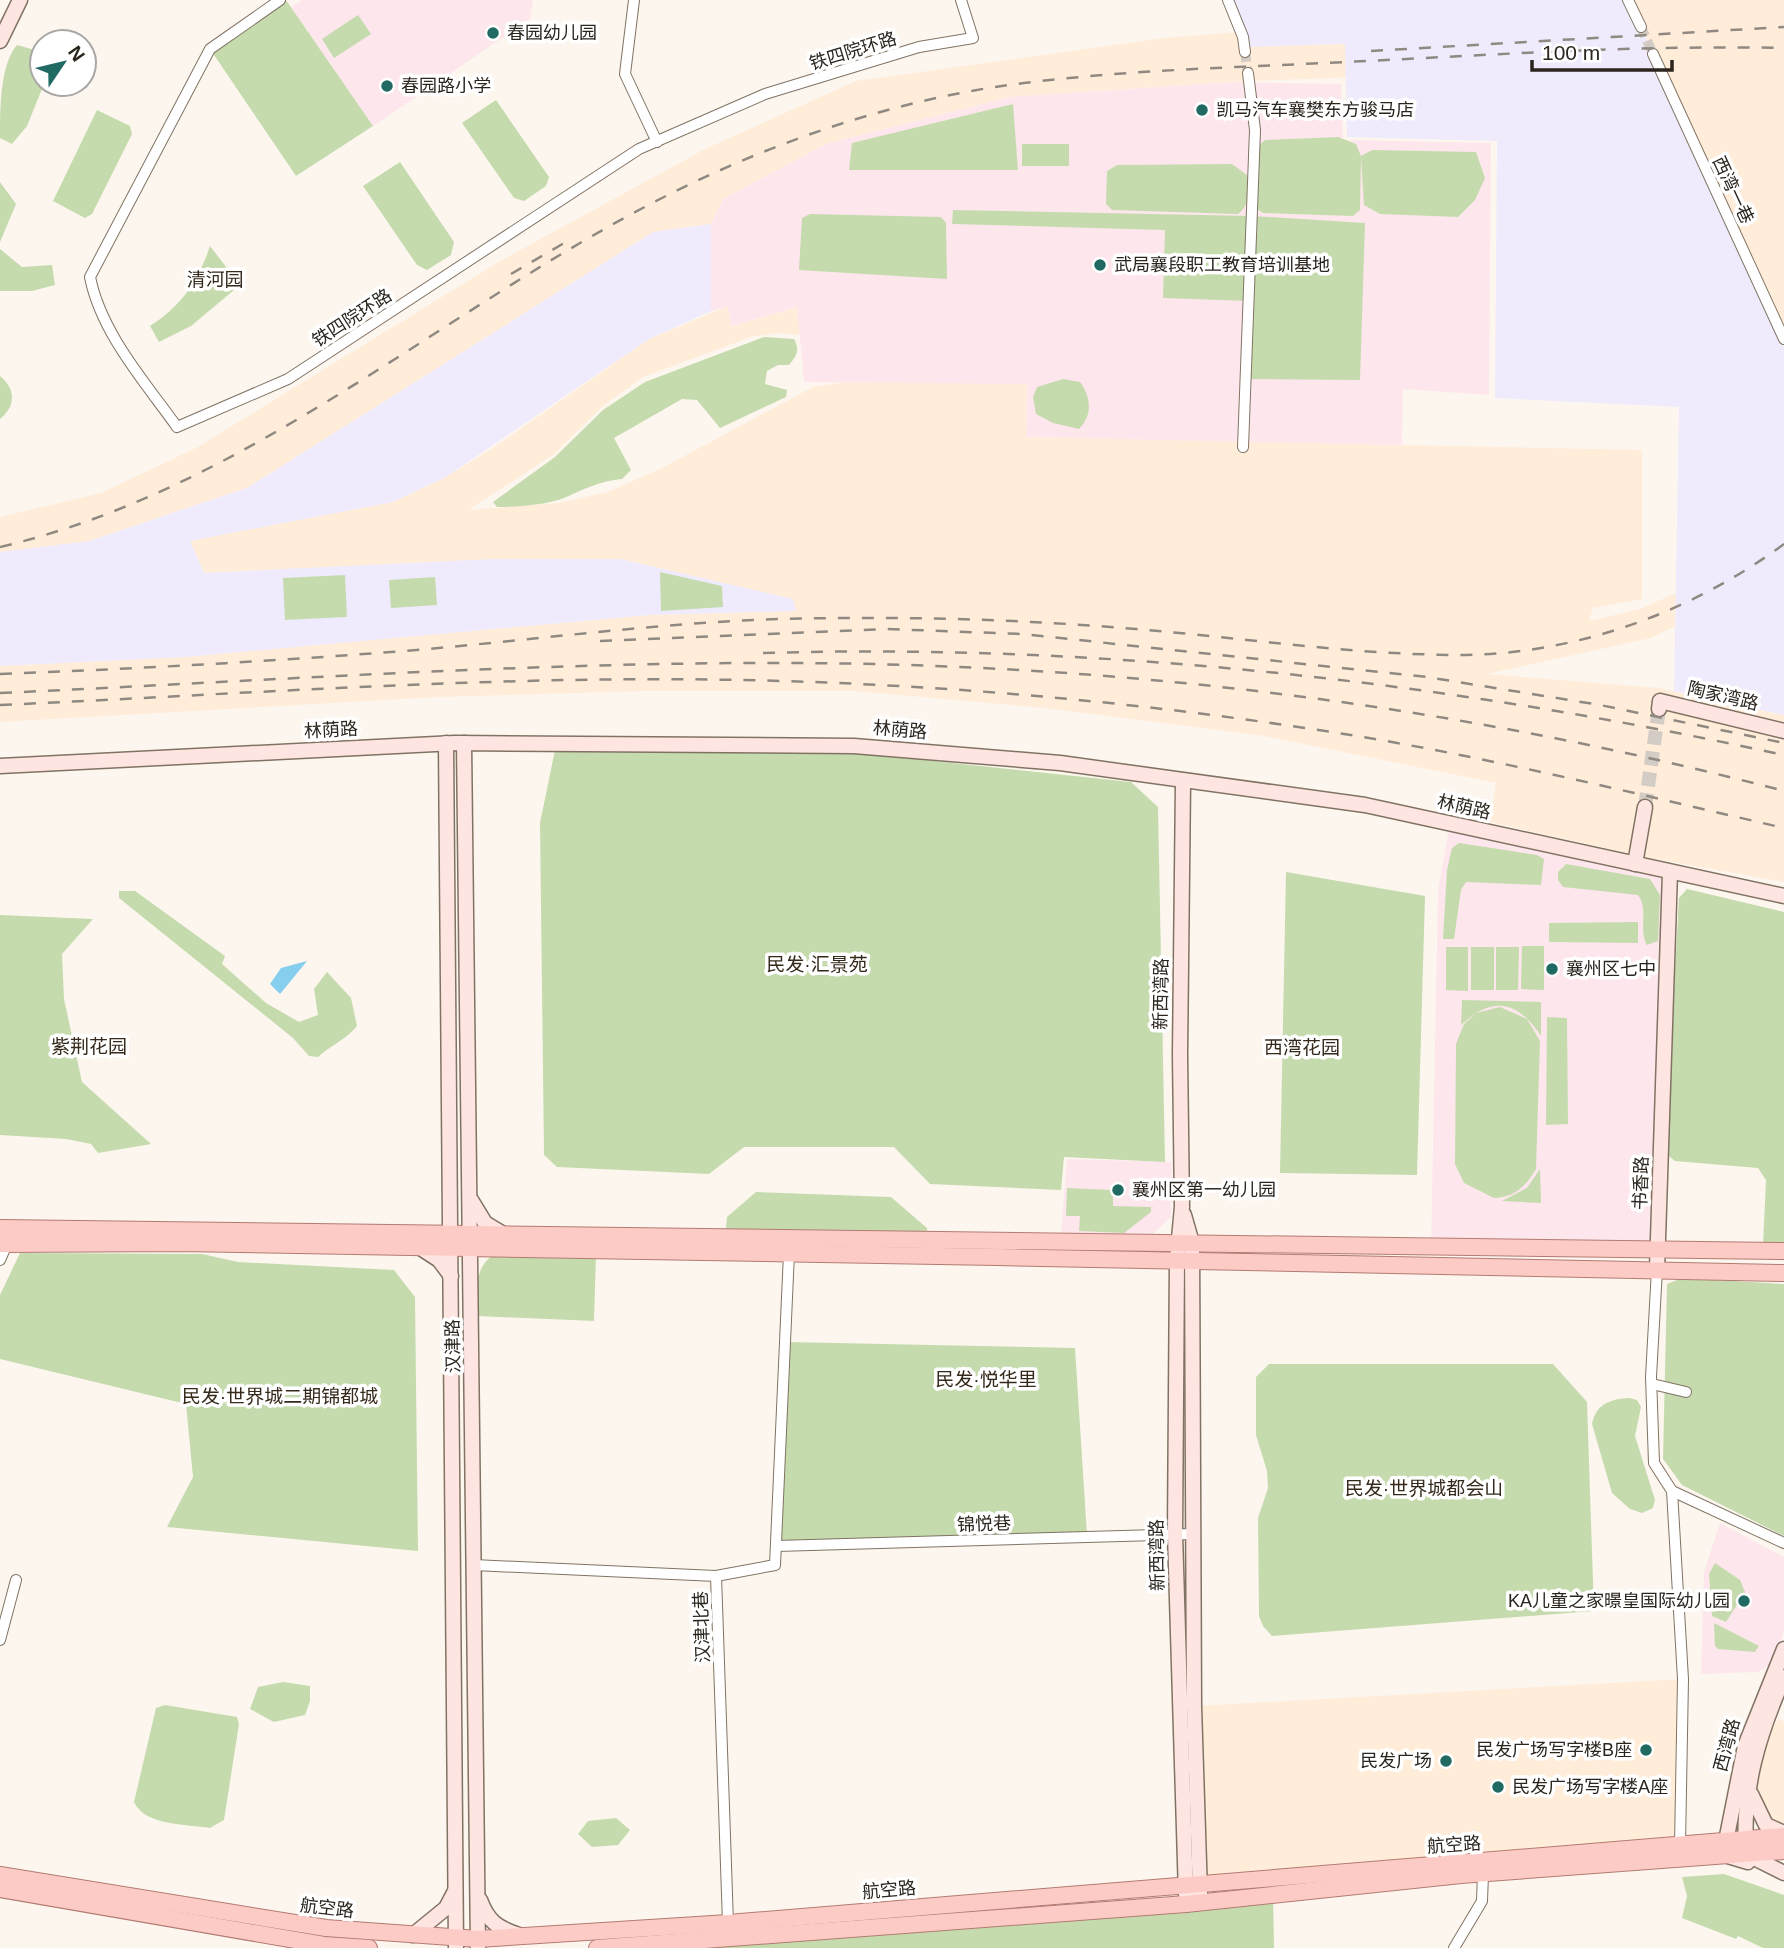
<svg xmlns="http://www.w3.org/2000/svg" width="1784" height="1948" font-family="Arial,'Noto Sans SC',sans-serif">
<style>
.built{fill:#ffedda}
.industrial{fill:#efebfc}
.education{fill:#fde7ec}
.green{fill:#c5dbae}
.water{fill:#85ceed}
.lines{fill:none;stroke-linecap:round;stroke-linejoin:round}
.street-tunnel{stroke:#d3ccc5;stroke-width:10;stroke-dasharray:10 5;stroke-linecap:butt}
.secondary-tunnel{stroke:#d3ccc5;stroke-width:14;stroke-dasharray:14 7;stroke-linecap:butt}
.street-casing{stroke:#817363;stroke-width:12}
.secondary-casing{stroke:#817363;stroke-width:17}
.primary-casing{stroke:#b27b72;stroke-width:18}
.street{stroke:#fff;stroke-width:10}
.secondary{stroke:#fee5e2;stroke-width:14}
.primary{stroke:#fdcbc5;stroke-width:16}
.rail{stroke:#8f8982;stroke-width:2.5;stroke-dasharray:12 12;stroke-linecap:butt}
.poi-dot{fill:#216a63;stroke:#fff;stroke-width:2.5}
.labels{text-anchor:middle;stroke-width:7;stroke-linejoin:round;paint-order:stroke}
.poi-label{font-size:18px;fill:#2b251e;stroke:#fff;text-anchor:start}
.street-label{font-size:18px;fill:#2b251e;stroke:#fff}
.neighbourhood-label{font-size:19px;fill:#35291b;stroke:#fff}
</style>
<rect width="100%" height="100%" fill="#fdf6ef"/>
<g class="built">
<path d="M1638,0H1784V339L1590,69L1247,81L1010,97L826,144L723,199L711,224L653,232L247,488L89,541L0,560V517L101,493L196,448L502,260L705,149L856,81L1164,38Z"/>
<path d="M840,295L804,363L801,335L777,333L751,337L643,377L603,406L552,456L468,510L559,503L608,492L662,468L813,387L852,381L1027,384L1026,437L1642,450V599L1593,608L1589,621L1640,609L1676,593L1675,626L1651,638L1487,674L1659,688L1784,715V882L1644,857L1490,822L1496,783L1264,736L1045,708L854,691H645L439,697L0,722V666L185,657L649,615L796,611L744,588L620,559H494L204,573L190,540L393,502L446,477L490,450L649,339L728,306L732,326Z"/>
<path d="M1683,1679L1680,1845L1185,1884L1179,1707Z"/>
<path d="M1779,1719L1784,1721V1824L1770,1821L1754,1790L1770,1731Z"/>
</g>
<g class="industrial">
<path d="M1230,0H1629L1784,339V715L1674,691L1679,407L1495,398L1497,141L1347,137L1345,44L1249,47Z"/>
<path d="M711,224V311L649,339L446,477L393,502L190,541L204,573L494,559H620L793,599L796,611L649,615L185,657L0,666V552L89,541L247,488L653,232Z"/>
</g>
<g class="education">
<path d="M302,0H533L530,19L373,126L291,7Z"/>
<path d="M1235,82L1341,84L1343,140L1491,143L1489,395L1403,389L1402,445L1026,437L1027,384L804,382L797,307L731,326L728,307L711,311V224L723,199L826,144L1010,97Z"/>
<path d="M1450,824L1670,872L1658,1249L1431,1247L1438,890Z"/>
<path d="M1067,1159L1172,1162L1171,1217L1152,1235L1061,1234Z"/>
<path d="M1720,1523L1784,1557V1630L1775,1662L1758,1672L1701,1674L1704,1572Z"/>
</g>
<g class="green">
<path d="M280,0H286L373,126L296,176L210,49Z"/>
<path d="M358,15L371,34L334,58L322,39Z"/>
<path d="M17,45L42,52V84H48L42,89L27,126L12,144L0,138C0,110 0,64 17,45Z"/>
<path d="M496,100L549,177L546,186L524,201L514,198L462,123Z"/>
<path d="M1013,104L1018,170H849L852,143Z"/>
<path d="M97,110L130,126L132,134L92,214L85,218L53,201Z"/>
<path d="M1338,137L1356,144L1361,156L1372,150L1476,152L1485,178L1475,200L1458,217L1380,214L1364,205L1361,157L1360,210L1353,216L1263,213L1257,209L1259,145L1265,140Z"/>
<rect x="1022" y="144" width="47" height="22"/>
<path d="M400,162L454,242L451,255L427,270L417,265L363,186Z"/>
<path d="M1232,164L1247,175C1248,189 1251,205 1238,214L1112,210L1106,204L1107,171L1117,165Z"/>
<path d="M0,182L16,204L0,242Z"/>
<path d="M953,210L1252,216L1365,223L1360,380L1246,379L1249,301L1163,298L1165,230L952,224Z"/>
<path d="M810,214L941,217L946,223L947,279L799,270L802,218Z"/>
<path d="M210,246L240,285L191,326L159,342L150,326C181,306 198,282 210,246Z"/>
<path d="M0,249L22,267L52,265L55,285L32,291H0Z"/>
<path d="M764,337L794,339C800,350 797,356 789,365H778L767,371L765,384L787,390L786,397L720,428L697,400L682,399L614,438L631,470L622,479C600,481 584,489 564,498C546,505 517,507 497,507L493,502L555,457L603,410L645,382Z"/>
<path d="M0,376C16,389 16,406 0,419Z"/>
<path d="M1063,379L1080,382C1091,397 1093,415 1079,429L1053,423L1036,414L1033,397L1037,387Z"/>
<path d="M660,572L722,586L723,607L661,611Z"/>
<path d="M345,575L347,617L285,620L283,578Z"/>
<path d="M435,577L437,605L391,608L389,580Z"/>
<path d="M555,750L839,751L1131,782L1158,807L1165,1162L1064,1157L1061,1190L930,1184L894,1147H744L709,1174L557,1167L544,1155L540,823Z"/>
<path d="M1459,843L1537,855L1544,859L1541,885L1466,882L1461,890L1454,939H1443L1447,870L1452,848Z"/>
<path d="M1566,864L1650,879L1660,895L1658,941L1647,945C1638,929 1649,909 1638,895L1563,887L1558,880V872Z"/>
<path d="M1286,872L1425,896L1417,1175L1280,1173Z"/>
<path d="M1687,889L1784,912V1247L1763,1245L1766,1180L1758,1168L1675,1161L1665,1153L1679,898Z"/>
<path d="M119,891H135L225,956L222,964L266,1003L299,1022L318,1015L314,989L327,972L351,998L357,1026C347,1039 330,1046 318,1057L309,1056L293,1038L119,898Z"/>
<path d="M0,915L93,919L62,954L64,999L82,1082L151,1144L98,1153L91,1144L66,1139L0,1135Z"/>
<path d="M1638,922V943L1549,942V923Z"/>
<path d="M1522,946H1544V990L1521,989Z"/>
<path d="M1446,947H1468V991L1446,990Z"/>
<rect x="1471" y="947" width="23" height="43"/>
<path d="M1496,947H1519L1518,990H1496Z"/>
<path d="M1462,1000L1541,1002V1036C1518,1001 1493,995 1461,1025Z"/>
<path d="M1500,1007L1527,1019L1540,1041L1536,1169C1526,1186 1514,1198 1494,1198L1464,1183L1455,1164L1456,1044L1464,1024L1476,1013Z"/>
<path d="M1547,1017L1567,1018L1568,1124L1546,1125Z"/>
<path d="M1540,1169L1541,1203L1502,1201L1527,1188Z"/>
<path d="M1067,1188L1113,1190V1206L1151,1207V1212L1124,1233L1079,1231L1080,1216H1066Z"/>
<path d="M756,1192L891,1197L927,1228L928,1240L725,1238L727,1217Z"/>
<path d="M498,1252L596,1255L594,1321L478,1316C478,1289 472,1266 498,1252Z"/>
<path d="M20,1253L202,1254L238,1262L394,1270L415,1297L418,1551L167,1527L193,1477L186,1404L0,1359V1295Z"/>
<path d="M1682,1278L1784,1284V1536L1682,1485L1663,1459L1667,1284Z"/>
<path d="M787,1342L1075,1348L1087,1535L780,1543Z"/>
<path d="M1269,1364H1553L1587,1402L1594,1611L1272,1636L1263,1626L1259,1616L1258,1518L1268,1488L1267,1471L1256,1435V1377Z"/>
<path d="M1629,1398L1637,1400L1641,1407L1635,1436L1655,1500L1653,1508L1642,1513L1630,1509L1612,1493L1592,1424C1596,1404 1610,1399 1629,1398Z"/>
<path d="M1715,1563L1740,1580L1745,1592L1726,1622L1712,1616L1709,1574Z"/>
<path d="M1714,1623L1759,1646L1755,1652L1718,1649L1715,1646Z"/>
<path d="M283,1682L310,1686V1701L305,1715L274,1722L250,1709L258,1687Z"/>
<path d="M165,1705L237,1717L239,1724L224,1820L210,1828C186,1824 145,1826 134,1802L156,1708Z"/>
<path d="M616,1818L630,1830L618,1845L592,1847L578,1834L588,1821Z"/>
<path d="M1724,1874L1784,1895V1948H1763L1738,1936L1736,1939L1682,1918L1687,1896L1682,1877Z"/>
<path d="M1273,1895L1274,1948H591Z"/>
</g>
<path class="water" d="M307,961L280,994L270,984L281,968Z"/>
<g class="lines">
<g class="street-tunnel">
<path d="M1641,27L1653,54"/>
<path d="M1245,52L1248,73"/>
</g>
<path class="secondary-tunnel" d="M1645,807L1659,709"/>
<g class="street-casing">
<g id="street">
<path d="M280,0L210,49L90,277C101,333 145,382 177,427L288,379L639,149L765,94L919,47L973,38L961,0"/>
<path d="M634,0L625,74L657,142"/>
<path d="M1228,0L1243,37L1245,52"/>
<path d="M1628,0L1641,27"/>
<path d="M1653,54L1784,339"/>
<path d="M1243,447L1255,130L1248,73"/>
<path d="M0,1260L7,1244"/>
<path d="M1657,1269L1651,1377L1654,1463L1672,1491L1784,1543"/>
<path d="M1652,1384L1686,1392"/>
<path d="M1672,1491L1683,1679L1680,1845"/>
<path d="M776,1546L1193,1534"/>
<path d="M474,1565L716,1576"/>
<path d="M0,1640L16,1580"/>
<path d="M728,1923L716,1576L775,1565L789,1253"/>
<path d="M1454,1948L1482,1901L1483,1874"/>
</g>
</g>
<g class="secondary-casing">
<g id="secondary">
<path d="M0,41L20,0"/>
<path d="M1659,709L1660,701L1784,731"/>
<path d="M446,743L456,1948"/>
<path d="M464,743L478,1948"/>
<path d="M0,766L455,743L854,746L1060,763L1365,805L1784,896"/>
<path d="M1183,782L1180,1055L1182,1207L1177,1260L1175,1534L1186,1895"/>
<path d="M1635,864L1645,807"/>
<path d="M471,1200L485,1223L505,1235"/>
<path d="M1184,1215L1192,1243L1194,1706L1200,1894"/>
<path d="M419,1247L439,1260L451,1276"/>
<path d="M1657,1269L1670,872"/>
<path d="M1784,1677C1758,1736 1742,1789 1746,1854L1784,1873"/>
<path d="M1751,1794L1766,1825L1784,1833"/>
<path d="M1748,1862L1728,1856L1726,1841L1745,1746L1784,1649"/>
<path d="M480,1900C488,1922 498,1928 519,1935"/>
<path d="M413,1935L446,1908L455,1891"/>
</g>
</g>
<g class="primary-casing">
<g id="primary">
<path d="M0,1228L1784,1251"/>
<path d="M0,1244L178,1243L997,1257L1784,1273"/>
<path d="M0,1875L326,1928L478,1939L728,1923L1784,1836"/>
<path d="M0,1889L324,1945L369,1948"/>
<path d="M597,1948L1186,1904L1461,1875L1784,1851"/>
</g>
</g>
<use href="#street" class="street"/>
<use href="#secondary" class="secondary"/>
<use href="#primary" class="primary"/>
<g class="rail">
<path d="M1371,51L1784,27"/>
<path d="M511,274L571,239"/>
<path d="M0,547C248,489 440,311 662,198C774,141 899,98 1024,83C1137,69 1252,67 1366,61C1505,54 1644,45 1784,48"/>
<path d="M600,641L887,629L1022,634L1427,677L1600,705L1784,743"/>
<path d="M763,653C1105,643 1449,682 1784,755"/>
<path d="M0,674C130,669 261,662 391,652C521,642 650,623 781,619C899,616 1018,619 1136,629C1244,638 1353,655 1462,655C1577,654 1692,612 1784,544"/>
<path d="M0,693C264,681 529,662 793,663C1126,664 1462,706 1784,791"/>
<path d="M0,705C246,694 494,675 740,680C950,684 1162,704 1369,738C1509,762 1646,796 1784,828"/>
</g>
</g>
<g class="poi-dot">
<circle cx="493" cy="33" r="7"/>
<circle cx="387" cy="86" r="7"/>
<circle cx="1202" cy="110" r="7"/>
<circle cx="1100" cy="265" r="7"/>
<circle cx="1552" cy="969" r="7"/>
<circle cx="1118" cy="1190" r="7"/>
<circle cx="1744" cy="1601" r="7"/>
<circle cx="1646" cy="1750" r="7"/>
<circle cx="1446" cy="1761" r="7"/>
<circle cx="1498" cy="1787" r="7"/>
</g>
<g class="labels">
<g class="poi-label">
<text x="507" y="39">春园幼儿园</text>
<text x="401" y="92">春园路小学</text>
<text x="1216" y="116">凯马汽车襄樊东方骏马店</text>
<text x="1114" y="271">武局襄段职工教育培训基地</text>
<text x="1566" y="975">襄州区七中</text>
<text x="1132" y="1196">襄州区第一幼儿园</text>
<text x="1730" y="1607" text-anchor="end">KA儿童之家暻皇国际幼儿园</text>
<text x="1632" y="1756" text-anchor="end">民发广场写字楼B座</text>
<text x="1432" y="1767" text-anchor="end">民发广场</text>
<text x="1512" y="1793">民发广场写字楼A座</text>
</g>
<g class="street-label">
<text transform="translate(853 51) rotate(-17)" y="6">铁四院环路</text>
<text transform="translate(1733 190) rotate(65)" y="6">西湾一巷</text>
<text transform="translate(352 318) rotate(-33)" y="6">铁四院环路</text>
<text transform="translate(1723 696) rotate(13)" y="6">陶家湾路</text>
<text transform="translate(331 730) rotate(-3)" y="6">林荫路</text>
<text transform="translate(900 730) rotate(5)" y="6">林荫路</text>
<text transform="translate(1464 807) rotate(13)" y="6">林荫路</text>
<text transform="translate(1161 994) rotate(-89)" y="6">新西湾路</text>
<text transform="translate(1641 1183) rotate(-88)" y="6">书香路</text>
<text transform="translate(453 1346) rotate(-91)" y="6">汉津路</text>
<text transform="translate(984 1524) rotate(-2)" y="6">锦悦巷</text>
<text transform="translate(1157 1555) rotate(-91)" y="6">新西湾路</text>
<text transform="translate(702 1627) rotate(-92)" y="6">汉津北巷</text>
<text transform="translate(1727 1745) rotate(-75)" y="6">西湾路</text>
<text transform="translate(1454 1845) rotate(-4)" y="6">航空路</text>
<text transform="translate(889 1890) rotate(-5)" y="6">航空路</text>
<text transform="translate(327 1908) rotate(7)" y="6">航空路</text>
</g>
<g class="neighbourhood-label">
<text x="215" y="286">清河园</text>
<text x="817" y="971">民发·汇景苑</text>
<text x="89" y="1053">紫荆花园</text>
<text x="1302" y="1054">西湾花园</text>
<text x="986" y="1386">民发·悦华里</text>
<text x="280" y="1403">民发·世界城二期锦都城</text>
<text x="1424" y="1495">民发·世界城都会山</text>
</g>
</g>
<g transform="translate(63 63) rotate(55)"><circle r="33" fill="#ffffff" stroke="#aaa8a5" stroke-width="2"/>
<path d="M0-5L12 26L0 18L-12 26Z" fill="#216a63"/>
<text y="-10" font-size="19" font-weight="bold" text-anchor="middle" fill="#2b251e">N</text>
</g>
<path d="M1532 60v10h140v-10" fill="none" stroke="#2b251e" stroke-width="3.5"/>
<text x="1542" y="60" font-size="21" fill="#2b251e" stroke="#ffffff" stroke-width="5" paint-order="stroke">100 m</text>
</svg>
